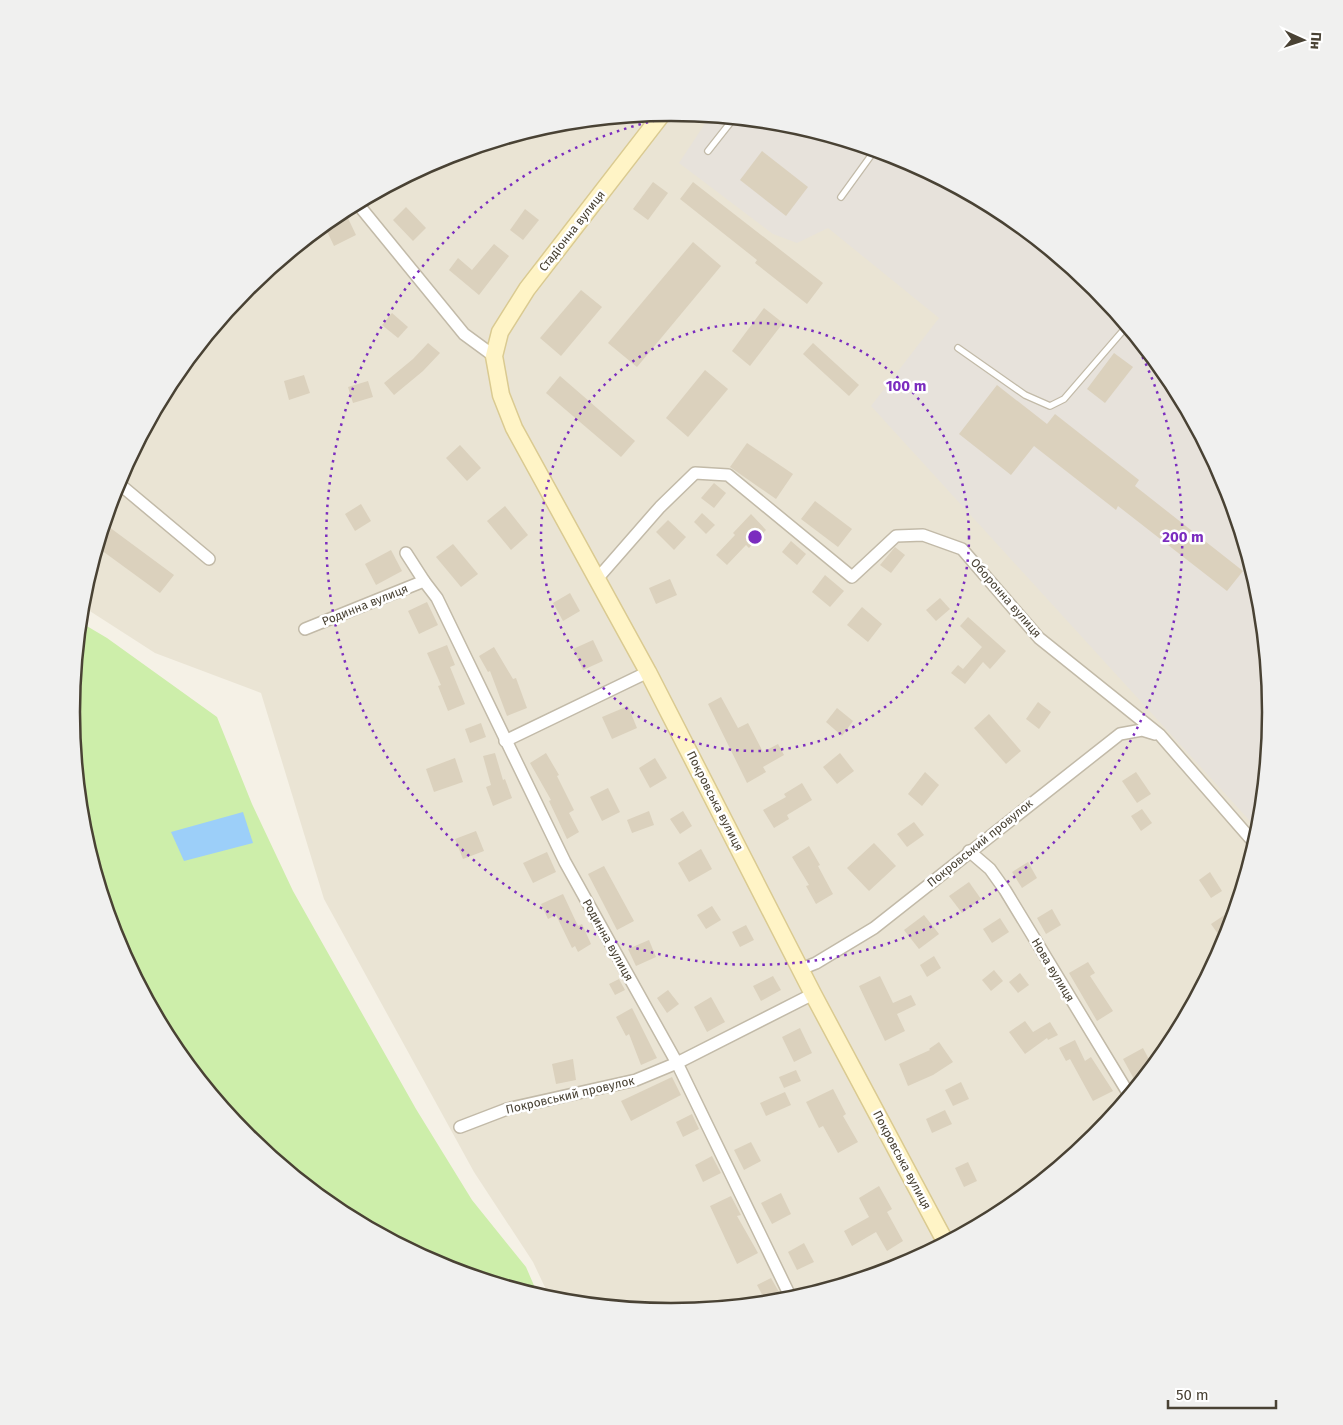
<svg xmlns="http://www.w3.org/2000/svg" width="1343" height="1425" font-family="'Fira Sans',sans-serif">
<style>
.residential{fill:#eae4d4}
.industrial{fill:#e7e2db}
.green{fill:#cdeeaa}
.water{fill:#9ccff9}
.building{fill:#dbd1bd}
.lines{fill:none;stroke-linecap:round;stroke-linejoin:round}
.lane-casing{stroke:#c2baa8;stroke-width:8}
.street-casing{stroke:#c2baa8;stroke-width:14}
.secondary-casing{stroke:#daca91;stroke-width:19}
.lane{stroke:#fff;stroke-width:5.5}
.street{stroke:#fff;stroke-width:11}
.secondary{stroke:#fff4c6;stroke-width:16}
.ring{fill:none;stroke:#7b2cbf;stroke-width:2.5;stroke-dasharray:2.5 5}
.labels{text-anchor:middle;stroke-width:5;stroke-linejoin:round;paint-order:stroke}
.street-label{font-size:12px;fill:#494234;stroke:#fff}
.rim{fill:none;stroke:#494234;stroke-width:2.5}
.centre{fill:#7b2cbf;stroke:#fff;stroke-width:2.5}
.ring-label{font-size:15px;text-anchor:middle;font-weight:bold;fill:#7b2cbf;stroke:#fff;stroke-width:5;stroke-linejoin:round;paint-order:stroke}
</style>
<rect width="100%" height="100%" fill="#f5f1e6"/>
<path class="residential" d="M672,112L789,124L901,158L1005,214L1096,288L1171,379L1226,483L1260,596L1272,713L1260,830L1226,942L1170,1046L1096,1137L1005,1212L901,1267L788,1301L671,1313L551,1300L533,1262L474,1172L324,899L261,693L155,653L82,606L83,595L117,483L173,379L247,288L338,213L442,158L555,124Z"/>
<path class="industrial" d="M710,116L789,124L901,158L1005,214L1096,288L1171,379L1226,483L1260,596L1272,713L1260,832L871,406L939,318L828,228L797,243L773,234L679,163Z"/>
<path class="green" d="M80,622L107,638L217,717L252,804L293,891L416,1109L472,1200L526,1267L539,1297L442,1267L338,1211L247,1137L172,1046L117,942L83,829L71,712Z"/>
<path class="water" d="M243,812L253,843L184,861L171,832Z"/>
<g class="building">
<path d="M762,151L808,187L786,216L740,180Z"/>
<path d="M653,182L668,193L648,220L633,209Z"/>
<path d="M693,182L823,283L807,304L755,263L757,260L680,199Z"/>
<path d="M406,207L426,228L413,241L393,220Z"/>
<path d="M525,209L539,220L523,240L510,230Z"/>
<path d="M346,214L356,235L334,246L324,225Z"/>
<path d="M693,242L721,266L637,367L608,343Z"/>
<path d="M494,244L509,256L479,295L449,270L458,258L472,270Z"/>
<path d="M581,290L602,307L561,356L540,338Z"/>
<path d="M764,308L783,323L750,366L732,351Z"/>
<path d="M392,313L408,327L398,338L382,325Z"/>
<path d="M428,343L440,353L423,371L394,395L384,383L413,359Z"/>
<path d="M813,343L859,385L849,396L803,354Z"/>
<path d="M1114,353L1133,367L1105,403L1087,389Z"/>
<path d="M705,370L728,389L688,437L666,418Z"/>
<path d="M304,375L310,393L289,400L284,381Z"/>
<path d="M560,376L635,441L621,457L546,393Z"/>
<path d="M368,381L373,397L353,403L348,387Z"/>
<path d="M997,385L1047,424L1055,414L1139,480L1135,486L1243,571L1227,591L1118,506L1116,510L1034,446L1011,475L959,434Z"/>
<path d="M747,443L793,474L776,499L730,467Z"/>
<path d="M460,445L481,468L467,481L446,458Z"/>
<path d="M714,483L726,493L714,508L701,498Z"/>
<path d="M815,501L852,529L838,547L801,519Z"/>
<path d="M361,504L371,521L355,531L345,514Z"/>
<path d="M505,506L528,535L511,550L487,521Z"/>
<path d="M702,513L715,525L706,534L694,522Z"/>
<path d="M751,514L766,530L749,548L746,545L727,565L716,555L735,535L733,533Z"/>
<path d="M668,520L686,537L674,550L656,532Z"/>
<path d="M105,524L174,575L160,593L97,547Z"/>
<path d="M791,541L806,554L797,565L782,552Z"/>
<path d="M453,544L478,574L461,587L436,557Z"/>
<path d="M895,547L905,555L891,573L880,565Z"/>
<path d="M391,550L402,571L376,585L365,564Z"/>
<path d="M825,575L844,591L830,607L812,592Z"/>
<path d="M670,579L677,595L656,604L649,588Z"/>
<path d="M570,593L580,611L563,621L553,603Z"/>
<path d="M940,598L950,609L936,621L926,610Z"/>
<path d="M427,602L438,625L419,634L408,611Z"/>
<path d="M862,607L882,624L868,642L847,625Z"/>
<path d="M968,617L1006,651L990,669L983,662L965,684L951,673L958,665L963,669L982,647L960,626Z"/>
<path d="M593,640L603,661L583,670L573,649Z"/>
<path d="M447,645L455,665L450,667L465,704L448,711L438,686L441,685L427,653Z"/>
<path d="M494,647L513,679L516,678L527,708L507,716L490,671L488,672L479,656Z"/>
<path d="M721,697L738,728L748,723L763,752L778,744L784,755L763,767L766,772L747,783L708,704Z"/>
<path d="M1038,702L1051,712L1039,729L1026,719Z"/>
<path d="M628,706L637,728L612,739L602,717Z"/>
<path d="M837,708L853,721L842,736L826,722Z"/>
<path d="M989,714L1021,751L1006,764L974,728Z"/>
<path d="M481,723L486,737L470,743L465,729Z"/>
<path d="M495,753L503,780L505,779L512,798L493,806L486,787L491,785L483,756Z"/>
<path d="M546,753L559,775L557,776L574,810L569,813L579,832L567,839L549,801L551,800L530,763Z"/>
<path d="M840,753L854,771L837,784L823,767Z"/>
<path d="M455,758L463,782L434,792L426,769Z"/>
<path d="M655,758L667,778L650,788L639,768Z"/>
<path d="M925,772L939,785L922,806L908,794Z"/>
<path d="M1136,772L1151,794L1137,803L1122,781Z"/>
<path d="M802,783L812,800L787,815L789,819L774,828L763,810L786,797L784,794Z"/>
<path d="M608,788L620,812L602,821L590,797Z"/>
<path d="M1142,809L1152,823L1141,831L1131,816Z"/>
<path d="M649,811L654,825L632,833L627,820Z"/>
<path d="M683,811L692,826L680,834L670,819Z"/>
<path d="M914,822L924,835L907,847L897,834Z"/>
<path d="M476,831L484,851L463,859L455,839Z"/>
<path d="M874,843L896,866L869,891L847,868Z"/>
<path d="M809,846L820,865L818,866L833,894L816,904L806,886L809,885L792,857Z"/>
<path d="M701,849L712,869L689,882L678,863Z"/>
<path d="M547,852L556,872L533,883L523,863Z"/>
<path d="M1028,862L1037,878L1022,888L1012,872Z"/>
<path d="M604,866L634,921L617,930L588,874Z"/>
<path d="M1210,872L1222,891L1211,898L1199,880Z"/>
<path d="M969,882L981,899L962,913L949,896Z"/>
<path d="M563,894L578,926L582,924L591,944L578,952L575,946L572,948L556,915L548,919L541,904Z"/>
<path d="M712,906L721,920L706,929L697,915Z"/>
<path d="M1052,909L1061,925L1046,934L1037,918Z"/>
<path d="M1226,914L1232,923L1225,944L1211,924Z"/>
<path d="M924,915L939,934L919,949L904,930Z"/>
<path d="M1000,918L1009,932L992,943L983,929Z"/>
<path d="M746,925L754,940L740,947L732,932Z"/>
<path d="M649,940L656,957L636,966L628,949Z"/>
<path d="M934,956L941,968L927,977L920,965Z"/>
<path d="M1088,962L1095,973L1090,976L1113,1011L1097,1021L1069,973Z"/>
<path d="M994,970L1003,981L991,991L982,980Z"/>
<path d="M1020,973L1029,985L1018,993L1009,982Z"/>
<path d="M773,976L781,990L761,1001L753,986Z"/>
<path d="M880,976L893,1003L911,995L916,1005L897,1014L905,1031L885,1041L859,986Z"/>
<path d="M619,979L625,990L615,995L609,984Z"/>
<path d="M668,990L679,1004L667,1013L657,998Z"/>
<path d="M711,997L725,1022L707,1032L694,1007Z"/>
<path d="M632,1008L657,1058L641,1065L629,1034L626,1036L616,1017Z"/>
<path d="M1025,1021L1033,1032L1050,1022L1058,1035L1048,1040L1047,1038L1025,1054L1009,1032Z"/>
<path d="M800,1028L812,1053L794,1062L782,1037Z"/>
<path d="M1075,1040L1085,1061L1091,1057L1113,1091L1093,1101L1070,1059L1066,1061L1059,1048Z"/>
<path d="M939,1042L953,1062L933,1075L908,1086L899,1064L930,1050L929,1049Z"/>
<path d="M1143,1048L1153,1067L1134,1079L1123,1059Z"/>
<path d="M573,1059L576,1080L556,1084L552,1064Z"/>
<path d="M796,1070L801,1081L784,1088L779,1077Z"/>
<path d="M672,1077L681,1095L631,1121L621,1101Z"/>
<path d="M961,1082L969,1099L953,1106L945,1090Z"/>
<path d="M833,1089L846,1114L843,1116L858,1142L838,1153L823,1126L819,1128L806,1102Z"/>
<path d="M785,1092L791,1105L766,1116L760,1103Z"/>
<path d="M945,1110L952,1124L932,1133L926,1119Z"/>
<path d="M692,1114L699,1129L683,1137L676,1122Z"/>
<path d="M751,1142L761,1161L744,1170L734,1150Z"/>
<path d="M712,1156L721,1173L703,1182L695,1165Z"/>
<path d="M968,1162L977,1181L964,1187L955,1168Z"/>
<path d="M879,1186L892,1209L887,1212L903,1241L887,1251L876,1232L852,1246L844,1231L869,1217L859,1198Z"/>
<path d="M781,1193L791,1214L772,1224L761,1203Z"/>
<path d="M731,1196L741,1215L737,1216L758,1253L737,1264L710,1206Z"/>
<path d="M804,1243L814,1262L797,1270L788,1252Z"/>
<path d="M771,1278L779,1292L765,1300L757,1285Z"/>
</g>
<g class="lines">
<g class="lane-casing">
<g id="lane">
<path d="M708,151L734,118"/>
<path d="M841,197L875,150"/>
<path d="M958,348L1025,395L1050,406L1064,399L1127,326"/>
</g>
</g>
<g class="street-casing">
<g id="street">
<path d="M643,115L656,125"/>
<path d="M357,203L464,334L494,356"/>
<path d="M117,482L209,559"/>
<path d="M406,553L424,581"/>
<path d="M597,579L660,507L695,473L728,475L852,577L896,536L923,535L962,549L1039,638L1160,735L1256,845"/>
<path d="M305,629L424,581L437,598L565,862L677,1063L792,1300"/>
<path d="M505,741L648,672"/>
<path d="M969,851L990,869L1005,890L1130,1096"/>
<path d="M801,969L816,963L874,928L1120,734L1142,730L1155,734"/>
<path d="M460,1127L507,1109L636,1080L677,1063L813,994"/>
</g>
</g>
<g class="secondary-casing">
<path id="secondary" d="M663,113L527,289L500,332L494,356L501,395L514,428L648,672L813,994L946,1243"/>
</g>
<use href="#lane" class="lane"/>
<use href="#street" class="street"/>
<use href="#secondary" class="secondary"/>
</g>
<g class="ring">
<circle cx="755" cy="537" r="214"/>
<path d="M1129 330A428 428 0 1 1 688 114"/>
</g>
<g class="labels">
<g class="street-label">
<text transform="translate(572 231) rotate(-52)" y="4">Стадіонна вулиця</text>
<text transform="translate(1006 598) rotate(49)" y="4">Оборонна вулиця</text>
<text transform="translate(365 605) rotate(-22)" y="4">Родинна вулиця</text>
<text transform="translate(715 801) rotate(63)" y="4">Покровська вулиця</text>
<text transform="translate(980 843) rotate(-39)" y="4">Покровський провулок</text>
<text transform="translate(608 940) rotate(61)" y="4">Родинна вулиця</text>
<text transform="translate(1053 970) rotate(59)" y="4">Нова вулиця</text>
<text transform="translate(570 1095) rotate(-13)" y="4">Покровський провулок</text>
<text transform="translate(902 1160) rotate(62)" y="4">Покровська вулиця</text>
</g>
</g>
<path d="M0 0H1343V1425H0ZM80 712a591 591 0 1 1 1182 0a591 591 0 1 1-1182 0Z" fill="#f0f0ef" fill-rule="evenodd"/>
<path class="rim" d="M80 712a591 591 0 1 1 1182 0a591 591 0 1 1-1182 0Z"/>
<circle cx="755" cy="537" r="8" class="centre"/>
<g class="ring-label">
<text x="906" y="391">100 m</text>
<text x="1183" y="542">200 m</text>
</g>
<g transform="translate(1303 40) rotate(93)" stroke="#ffffff" stroke-width="4" paint-order="stroke">
<path d="M0-4L9 19L0 12L-9 19Z" fill="#494234"/>
<text y="-8" font-size="14" font-weight="bold" text-anchor="middle" fill="#494234">Пн</text>
</g>
<path d="M1168 1400v8h108v-8" fill="none" stroke="#494234" stroke-width="2.5"/>
<text x="1176" y="1400" font-size="15" fill="#494234" stroke="#ffffff" stroke-width="4" paint-order="stroke">50 m</text>
</svg>
